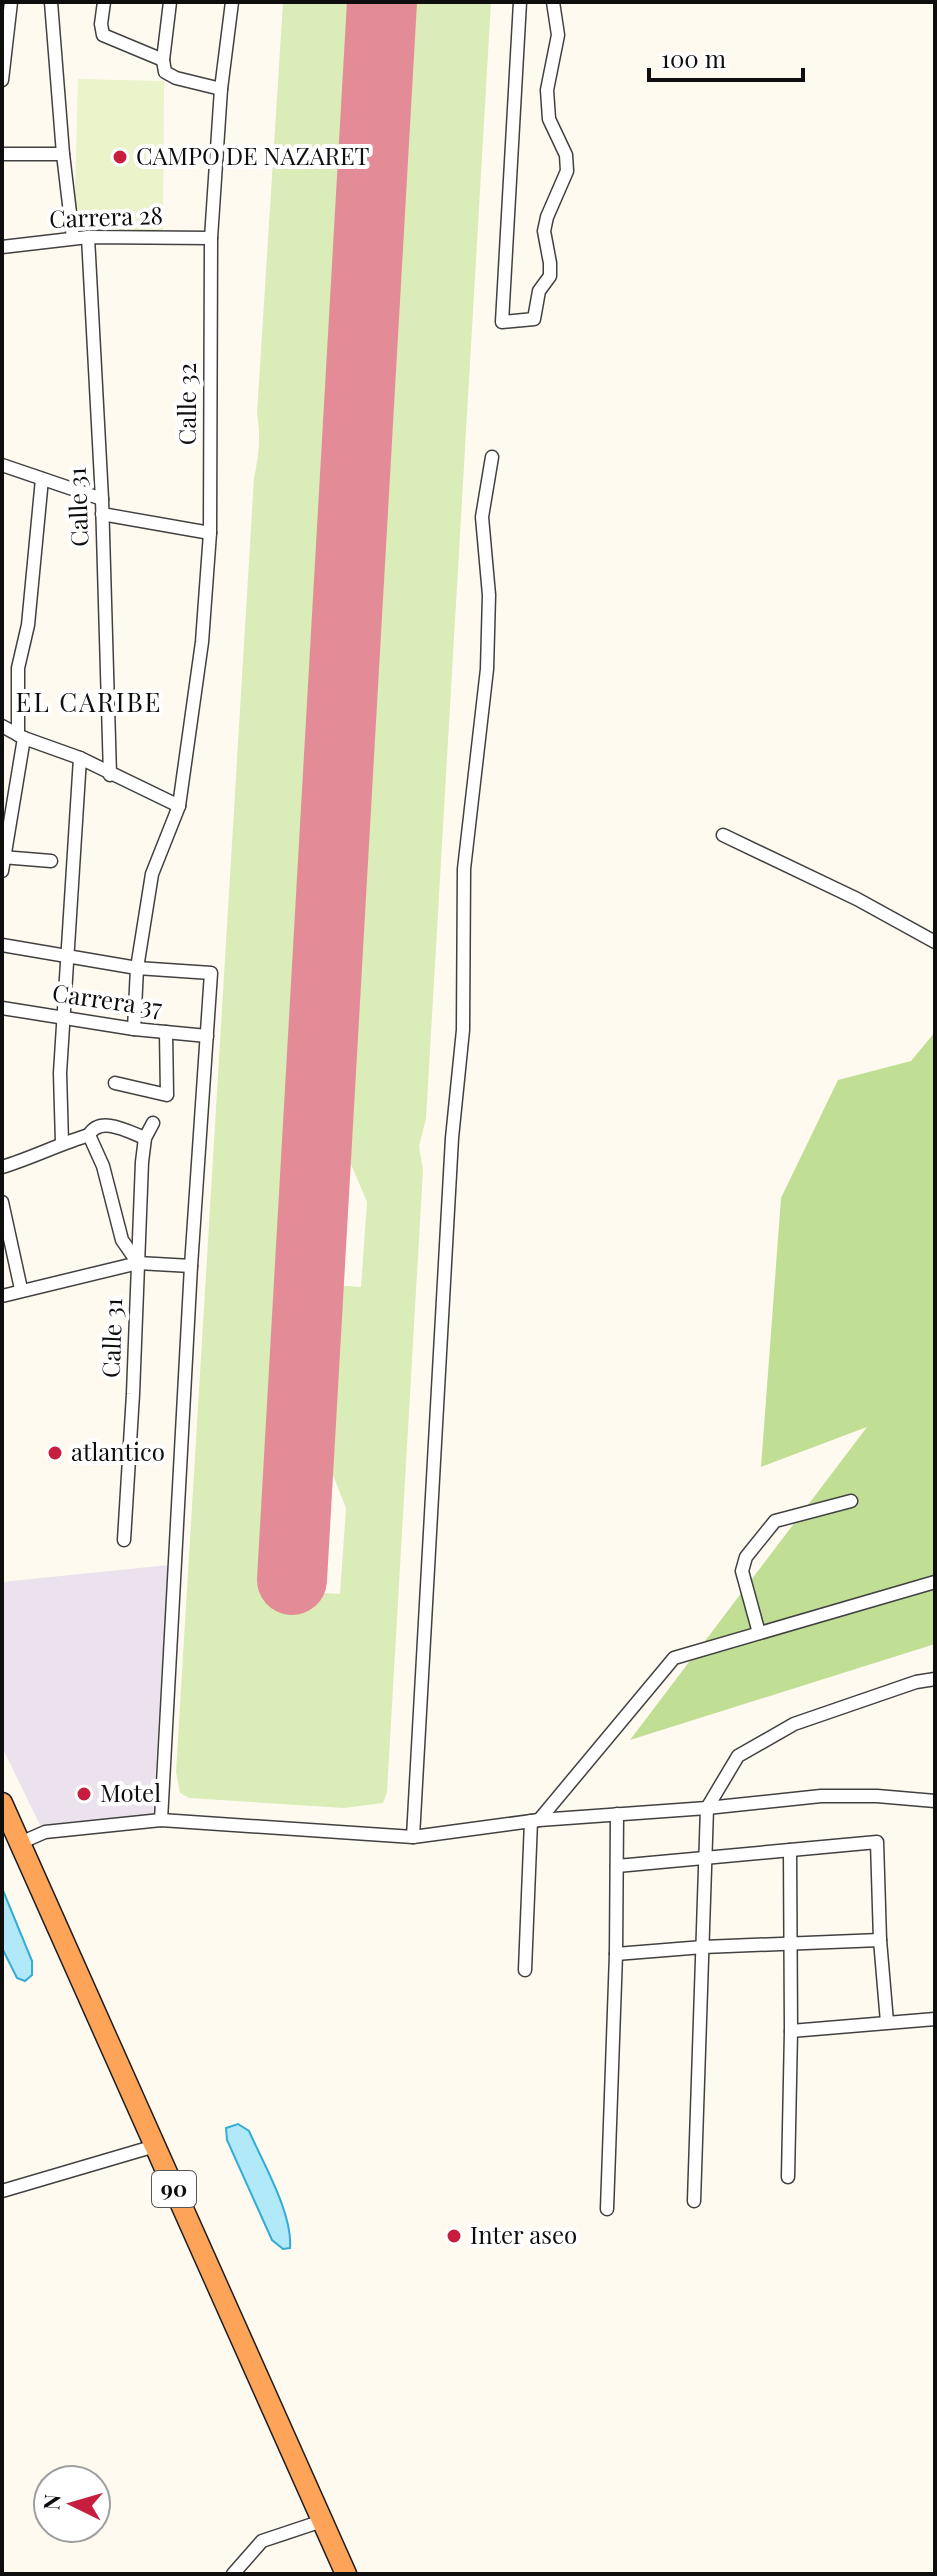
<svg xmlns="http://www.w3.org/2000/svg" width="937" height="2576" font-family="'Playfair Display',serif">
<style>
.industrial{fill:#ebe2ed}
.green{fill:#daecb7}
.forest{fill:#c1de95}
.pitch{fill:#eaf3c9}
.water{fill:#b2e9f9;stroke:#34acd5;stroke-width:2}
.lines{fill:none;stroke-linecap:round;stroke-linejoin:round}
.runway{stroke:#e38c98;stroke-width:70}
.minor-casing{stroke:#414141;stroke-width:15}
.trunk-casing{stroke:#1f1f1f;stroke-width:23}
.minor{stroke:#fff;stroke-width:12}
.trunk{stroke:#fea458;stroke-width:20}
.poi-dot{fill:#c71e3f;stroke:#fff;stroke-width:3}
.labels{text-anchor:middle;stroke-width:8;stroke-linejoin:round;paint-order:stroke}
.shield{fill:#fff;stroke:#565656;stroke-width:2}
.shield-label{font-size:22px;font-weight:bold;fill:#0e0e0e}
.poi-label{font-size:24px;fill:#0e0e0e;stroke:#fff;text-anchor:start}
.street-label{font-size:24px;fill:#0e0e0e;stroke:#fff}
.neighbourhood-label{font-size:26px;letter-spacing:2px;fill:#0e0e0e;stroke:#fff}
</style>
<rect width="100%" height="100%" fill="#fffaf0"/>
<path class="industrial" d="M168,1565L153,1814L40,1825L2,1747V1582Z"/>
<path class="green" d="M283,2H358L266,1589L340,1594L346,1508L321,1445L334,1285L361,1287L367,1202L339,1136L404,2H491L426,1119L419,1146L423,1170L387,1792L383,1803L344,1808L189,1798L180,1793L176,1772L254,478C259,455 261,436 257,414Z"/>
<path class="forest" d="M935,1032V1644L630,1740L867,1427L761,1467L781,1198L838,1080L911,1061Z"/>
<path class="pitch" d="M78,79L164,81L163,232L74,235Z"/>
<g class="water">
<path d="M2,1888L32,1961V1975L25,1981L17,1978L2,1948Z"/>
<path d="M238,2124L249,2131C263,2163 293,2214 290,2248L283,2249L272,2240L227,2140L226,2128Z"/>
</g>
<g class="lines">
<path class="runway" d="M292,1580L382,2"/>
<g class="minor-casing">
<g id="minor">
<path d="M51,2L63,154L73,238"/>
<path d="M104,2L101,24L103,35L163,60"/>
<path d="M170,2L163,60L165,72L176,78L221,89"/>
<path d="M520,2L502,322L534,319L539,291L550,276V263L544,231L547,217L567,171L566,155L549,119L547,90L558,35L553,2"/>
<path d="M2,80L11,2"/>
<path d="M2,154H63"/>
<path d="M88,237L102,499L110,775"/>
<path d="M2,247L88,237L211,238"/>
<path d="M2,465L102,499"/>
<path d="M102,514L210,533"/>
<path d="M2,726L24,738L80,758L179,806"/>
<path d="M18,735V668L28,625L42,479"/>
<path d="M723,835L857,899L935,942"/>
<path d="M2,857L51,861"/>
<path d="M2,871L24,738"/>
<path d="M2,945L137,968L211,973L191,1266L161,1820"/>
<path d="M2,1008L134,1029L207,1036"/>
<path d="M134,1029L137,968L152,874L179,806L202,642L210,533L211,238L221,89L232,2"/>
<path d="M115,1083L167,1095L166,1032"/>
<path d="M89,1135L103,1166L122,1240L138,1263"/>
<path d="M89,1135C100,1115 129,1132 145,1138"/>
<path d="M62,1143L60,1073L80,758"/>
<path d="M2,1167C32,1158 59,1144 89,1135"/>
<path d="M2,1202L21,1289"/>
<path d="M2,1296L138,1263L191,1266"/>
<path d="M124,1540L133,1394L142,1162L145,1138L153,1123"/>
<path d="M759,1633L742,1571L746,1557L775,1521L851,1501"/>
<path d="M539,1820L674,1658L935,1582"/>
<path d="M413,1837L452,1138L463,1030L464,869L487,669L489,595L482,517L492,457"/>
<path d="M20,1843L45,1832L161,1820L413,1837L539,1820L707,1808L821,1796H877L935,1801"/>
<path d="M617,1866L877,1842L880,1940L887,2022"/>
<path d="M616,1954L703,1947L880,1940"/>
<path d="M525,1970L531,1821"/>
<path d="M791,2031L935,2019"/>
<path d="M788,2177L791,2031L790,1850"/>
<path d="M2,2191L155,2146"/>
<path d="M694,2201L707,1808L738,1756L794,1724L916,1682L935,1679"/>
<path d="M607,2209L616,1954L617,1814"/>
<path d="M233,2574L262,2541L322,2521"/>
</g>
</g>
<g class="trunk-casing">
<path id="trunk" d="M2,1803L346,2574"/>
</g>
<use href="#minor" class="minor"/>
<use href="#trunk" class="trunk"/>
</g>
<g class="poi-dot">
<circle cx="120" cy="157" r="8"/>
<circle cx="55" cy="1453" r="8"/>
<circle cx="84" cy="1794" r="8"/>
<circle cx="454" cy="2236" r="8"/>
</g>
<g class="labels">
<rect class="shield" x="152" y="2171" width="44" height="36" rx="6"/>
<g class="shield-label">
<text x="174" y="2197">90</text>
</g>
<g class="poi-label">
<text x="136" y="165">CAMPO DE NAZARET</text>
<text x="71" y="1461">atlantico</text>
<text x="100" y="1802">Motel</text>
<text x="470" y="2244">Inter aseo</text>
</g>
<g class="street-label">
<text transform="translate(106 218) rotate(-2)" y="8">Carrera 28</text>
<text transform="translate(188 404) rotate(-90)" y="8">Calle 32</text>
<text transform="translate(79 507) rotate(-92)" y="8">Calle 31</text>
<text transform="translate(107 1001) rotate(8)" y="8">Carrera 37</text>
<text transform="translate(113 1338) rotate(-88)" y="8">Calle 31</text>
</g>
<g class="neighbourhood-label">
<text x="89" y="712">EL CARIBE</text>
</g>
</g>
<rect width="937" height="2576" fill="none" stroke="#0e0e0e" stroke-width="8"/>
<g transform="translate(72 2504) rotate(275)"><circle r="38" fill="#ffffff" stroke="#9f9f9f" stroke-width="2"/>
<path d="M0-6L14 30L0 20L-14 30Z" fill="#c71e3f"/>
<text y="-12" font-size="22" font-weight="bold" text-anchor="middle" fill="#0e0e0e">N</text>
</g>
<path d="M649 68v12h154v-12" fill="none" stroke="#0e0e0e" stroke-width="4"/>
<text x="661" y="68" font-size="24" fill="#0e0e0e" stroke="#ffffff" stroke-width="6" paint-order="stroke">100 m</text>
</svg>
